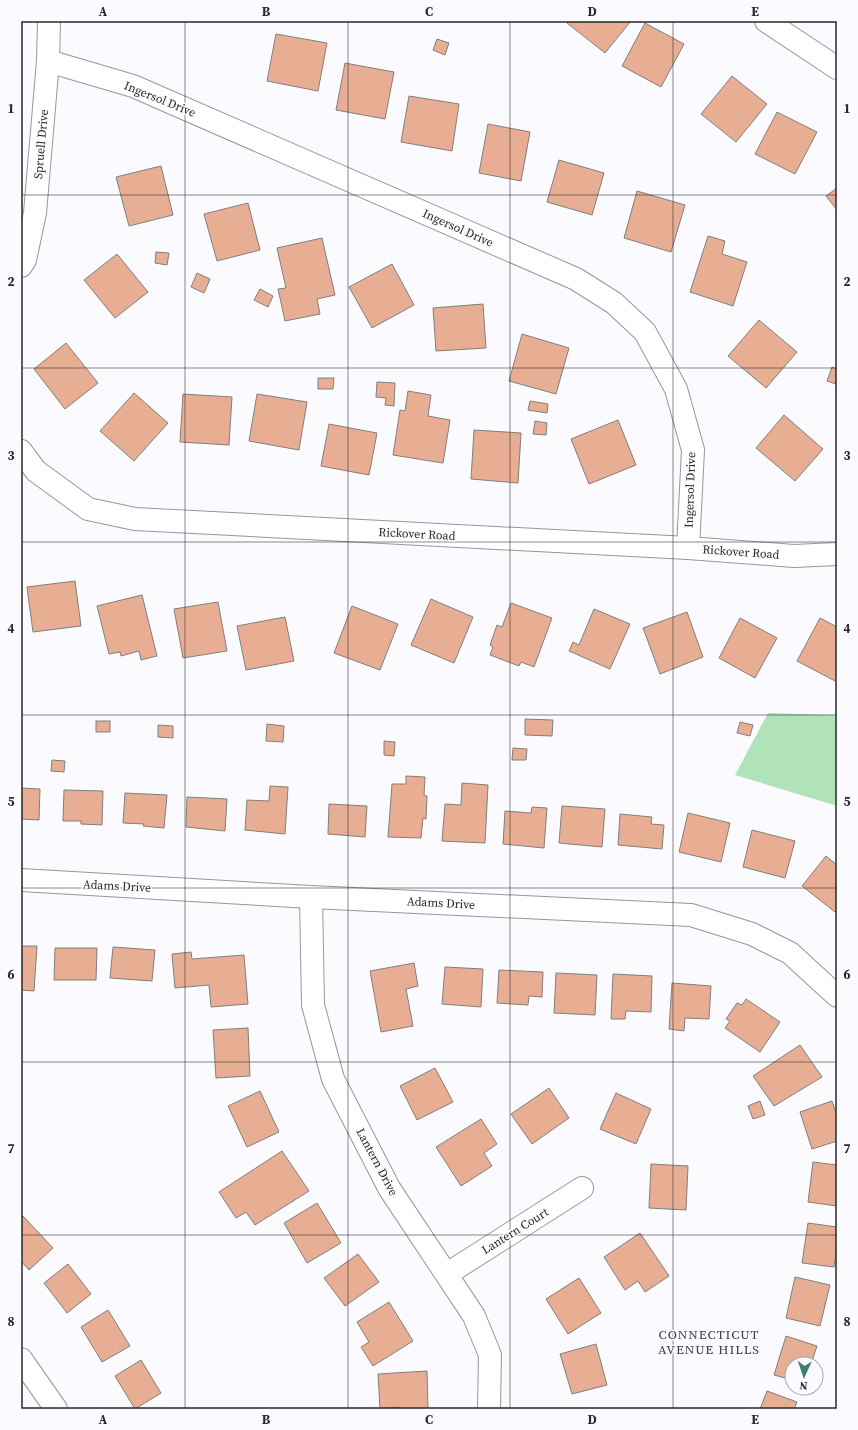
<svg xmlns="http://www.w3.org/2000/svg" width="858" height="1430" font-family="'Source Serif 4',serif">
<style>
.green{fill:#b1e3bb}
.building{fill:#e7ae93;stroke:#827e7c}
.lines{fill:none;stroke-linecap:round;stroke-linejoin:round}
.minor-casing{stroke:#97969a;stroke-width:24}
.minor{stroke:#fff;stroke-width:22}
.grid{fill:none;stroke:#29292b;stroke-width:1;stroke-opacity:0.55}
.labels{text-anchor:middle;stroke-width:3;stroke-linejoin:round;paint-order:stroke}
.street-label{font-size:12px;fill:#29292b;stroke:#fbfbff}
.neighbourhood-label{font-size:13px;letter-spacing:1px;fill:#3d3c3f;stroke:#fbfbff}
.neatline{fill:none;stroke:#29292b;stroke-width:1.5}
.grid-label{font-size:13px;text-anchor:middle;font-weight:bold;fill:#29292b}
</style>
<rect width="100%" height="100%" fill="#fbfbff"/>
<path class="green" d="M768,713L837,715V806L735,775Z"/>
<g class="building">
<path d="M569,21H631L605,53L567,23Z"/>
<path d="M645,23L684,44L661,87L622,66Z"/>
<path d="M276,34L327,43L318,91L267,81Z"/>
<path d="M437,39L449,43L445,55L433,50Z"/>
<path d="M345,63L394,72L385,119L336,110Z"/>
<path d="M732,76L767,104L736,142L701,114Z"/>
<path d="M409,96L459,104L452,151L401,142Z"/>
<path d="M777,112L817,132L795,174L755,154Z"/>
<path d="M488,124L530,132L521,181L479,173Z"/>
<path d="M559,160L604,173L592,215L547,202Z"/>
<path d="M161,166L173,215L129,226L116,177Z"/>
<path d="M837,188V210L826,196Z"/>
<path d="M637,191L685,205L671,252L624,238Z"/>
<path d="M248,203L260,250L217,261L204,214Z"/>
<path d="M708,236L725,241L722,254L747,262L733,306L690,292Z"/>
<path d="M322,238L335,295L317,299L320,314L285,321L278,289L286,288L277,248Z"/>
<path d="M156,252L169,253L167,265L155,263Z"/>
<path d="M117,254L148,292L115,318L84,280Z"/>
<path d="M392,264L414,305L372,328L349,287Z"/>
<path d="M197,273L210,279L204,293L191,287Z"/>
<path d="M260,289L273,296L268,307L254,300Z"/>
<path d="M483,304L486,348L436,351L433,308Z"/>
<path d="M759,320L797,352L766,388L728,356Z"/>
<path d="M522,334L569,348L556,394L509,381Z"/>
<path d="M66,343L98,383L65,409L34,369Z"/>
<path d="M832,367L837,369L836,384L827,381Z"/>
<path d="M318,378H334L333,389H318Z"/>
<path d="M377,382L395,383L394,406L385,405L386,398L376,397Z"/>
<path d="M408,391L431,395L428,416L450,420L443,463L393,455L400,410L405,411Z"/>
<path d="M134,393L168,423L134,461L100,431Z"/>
<path d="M183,394L232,397L229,445L180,442Z"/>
<path d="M257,394L307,402L299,450L249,441Z"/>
<path d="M530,401L548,404L547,413L528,410Z"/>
<path d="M784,415L823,449L795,481L756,448Z"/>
<path d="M618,420L636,465L589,484L571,439Z"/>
<path d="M535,421L547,423L546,435L533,434Z"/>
<path d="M329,424L377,433L369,475L321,466Z"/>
<path d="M474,430L521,433L518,483L471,479Z"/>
<path d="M75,581L81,626L33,632L27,587Z"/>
<path d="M142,595L157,656L141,660L139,651L121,656L120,652L109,654L97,606Z"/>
<path d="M431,599L473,617L454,663L411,645Z"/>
<path d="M218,602L227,651L183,658L174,609Z"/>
<path d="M511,603L552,618L534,667L521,662L519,666L490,655L493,647L490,645L497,625L502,627Z"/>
<path d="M352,606L398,624L380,670L334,653Z"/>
<path d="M594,609L630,624L610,669L569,651L573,642L579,645Z"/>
<path d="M687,612L703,657L660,674L643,628Z"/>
<path d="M285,617L294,661L246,670L237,626Z"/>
<path d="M740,618L777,638L755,678L719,658Z"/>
<path d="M820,618L837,627V682L797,661Z"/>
<path d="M525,719L553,720L552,736L525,735Z"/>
<rect x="96" y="721" width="14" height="11"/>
<path d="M740,722L753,725L750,736L737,733Z"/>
<path d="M267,724L284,726L283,742L266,741Z"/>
<path d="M158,725L173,726V738L158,737Z"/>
<path d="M384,741L395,742L394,756L384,755Z"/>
<path d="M513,748L527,749L526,760H512Z"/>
<path d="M52,760L65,761L64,772L51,771Z"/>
<path d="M406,776L425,777L424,795L427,796L426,819L423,818L421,838L388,837L392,784H406Z"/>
<path d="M462,783L488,785L485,843L442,841L445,804L461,805Z"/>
<path d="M270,786L288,787L285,834L245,830L247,800L269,801Z"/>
<path d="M21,788L40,789L39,820L21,819Z"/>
<path d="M64,790L103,791L102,825L81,824V821H63Z"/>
<path d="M125,793L167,795L164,828L143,826L144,824L123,823Z"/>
<path d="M187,797L227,799L225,831L186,827Z"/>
<path d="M329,804L367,806L365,837L328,834Z"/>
<path d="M562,806L605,809L602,847L559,843Z"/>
<path d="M532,807L547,808L544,848L503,844L505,811L531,813Z"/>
<path d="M688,813L730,823L721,862L679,852Z"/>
<path d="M620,814L652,817L651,824L664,825L662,849L618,845Z"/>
<path d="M752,830L795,841L785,878L743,867Z"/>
<path d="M826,856L837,865V910L835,912L802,886Z"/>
<path d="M21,946H37L34,991L21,990Z"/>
<path d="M113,947L155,950L152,981L110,978Z"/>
<path d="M55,948H97L96,980H54Z"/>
<path d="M191,952L192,959L244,955L248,1004L211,1007L209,985L175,988L172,954Z"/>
<path d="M414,963L418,986L406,989L413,1026L381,1032L370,971Z"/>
<path d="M445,967L483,969L481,1007L442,1004Z"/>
<path d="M499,970L543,972L542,997L529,996L528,1005L497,1003Z"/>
<path d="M556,973L597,975L595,1015L554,1013Z"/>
<path d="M613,974L652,976L651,1012L626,1011L625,1019H611Z"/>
<path d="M672,983L711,986L709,1019L685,1018L684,1031L669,1029Z"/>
<path d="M746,999L780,1022L760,1052L725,1028L730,1021L726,1019L737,1003L742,1005Z"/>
<path d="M248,1028L250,1076L216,1078L213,1030Z"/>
<path d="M800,1045L822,1077L774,1106L753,1076Z"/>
<path d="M435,1068L453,1102L417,1120L400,1086Z"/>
<path d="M549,1088L569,1118L532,1144L511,1114Z"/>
<path d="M260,1091L279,1132L247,1147L228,1106Z"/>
<path d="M616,1093L651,1109L636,1144L600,1129Z"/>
<path d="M760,1101L765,1115L753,1119L748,1106Z"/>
<path d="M832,1101L837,1116V1141L812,1149L800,1112Z"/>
<path d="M481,1119L497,1144L484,1153L492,1166L461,1186L436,1147Z"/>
<path d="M282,1151L309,1191L255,1225L246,1212L236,1218L219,1192Z"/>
<path d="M813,1162L837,1165V1206L808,1202Z"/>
<path d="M651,1164L688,1166L686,1210L649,1208Z"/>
<path d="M317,1203L341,1243L307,1263L284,1223Z"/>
<path d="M23,1216L53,1248L29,1270L21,1261V1218Z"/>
<path d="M808,1223L837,1227V1246L834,1267L802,1263Z"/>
<path d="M640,1233L669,1276L645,1292L638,1281L625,1290L604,1257Z"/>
<path d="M358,1254L379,1282L345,1306L324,1278Z"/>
<path d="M68,1264L91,1294L67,1313L44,1283Z"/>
<path d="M795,1277L830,1285L820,1326L786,1318Z"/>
<path d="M579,1278L601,1313L568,1334L546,1299Z"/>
<path d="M389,1302L413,1341L373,1366L361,1347L369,1342L357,1322Z"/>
<path d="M108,1310L130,1346L102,1362L81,1327Z"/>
<path d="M786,1336L817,1346L811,1364H792V1380L774,1375Z"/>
<path d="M596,1344L607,1385L572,1394L560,1354Z"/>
<path d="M141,1360L161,1393L135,1409L115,1376Z"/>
<path d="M427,1371L428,1409H399V1407L380,1409L378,1374Z"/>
<path d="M767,1391L797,1402L794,1409H760Z"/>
</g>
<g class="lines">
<g class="minor-casing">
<g id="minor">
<path d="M766,21L837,68"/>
<path d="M48,61L133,86L576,279L614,303L645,332L676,389L693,450L688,548"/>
<path d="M21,266L25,260L35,213L48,61L49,21"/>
<path d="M21,451L36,471L88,509L135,519L688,548L794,556L837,554"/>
<path d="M21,880L311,897L691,915L752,934L790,953L837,996"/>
<path d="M311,897L313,1005L333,1079L389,1188L474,1316L490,1355L489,1409"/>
<path d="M447,1274L582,1188"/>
<path d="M21,1359L56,1409"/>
</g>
</g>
<use href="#minor" class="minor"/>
</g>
<path class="grid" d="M185,21V1409M348,21V1409M510,21V1409M673,21V1409M21,195H837M21,368H837M21,542H837M21,715H837M21,888H837M21,1062H837M21,1235H837"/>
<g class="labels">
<g class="street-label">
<text transform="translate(160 99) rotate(22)" y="4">Ingersol Drive</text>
<text transform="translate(41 144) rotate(-85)" y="4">Spruell Drive</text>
<text transform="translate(458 228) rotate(24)" y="4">Ingersol Drive</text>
<text transform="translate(690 490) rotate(-88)" y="4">Ingersol Drive</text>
<text transform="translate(417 534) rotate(3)" y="4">Rickover Road</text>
<text transform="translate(741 552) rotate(4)" y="4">Rickover Road</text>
<text transform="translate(117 886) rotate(3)" y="4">Adams Drive</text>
<text transform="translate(441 903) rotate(3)" y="4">Adams Drive</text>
<text transform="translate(377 1162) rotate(62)" y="4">Lantern Drive</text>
<text transform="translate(515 1231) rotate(-32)" y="4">Lantern Court</text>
</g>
<g class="neighbourhood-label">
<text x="709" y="1339">CONNECTICUT<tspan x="709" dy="15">AVENUE HILLS</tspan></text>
</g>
</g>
<rect width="858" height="1430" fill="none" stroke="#fbfbff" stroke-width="44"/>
<g transform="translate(804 1376) rotate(183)"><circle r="19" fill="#fbfbff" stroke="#a7a7aa"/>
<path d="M0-3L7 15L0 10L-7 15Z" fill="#3f7e6b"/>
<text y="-6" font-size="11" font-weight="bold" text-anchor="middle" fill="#29292b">N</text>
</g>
<rect x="22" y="22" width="814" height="1386" class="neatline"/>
<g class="grid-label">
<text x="103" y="16">A</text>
<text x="266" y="16">B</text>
<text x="429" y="16">C</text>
<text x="592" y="16">D</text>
<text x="755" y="16">E</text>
<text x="11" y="113">1</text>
<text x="847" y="113">1</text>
<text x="11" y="286">2</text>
<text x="847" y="286">2</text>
<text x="11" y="460">3</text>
<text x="847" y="460">3</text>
<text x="11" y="633">4</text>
<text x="847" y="633">4</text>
<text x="11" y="806">5</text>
<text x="847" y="806">5</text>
<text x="11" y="979">6</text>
<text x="847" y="979">6</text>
<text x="11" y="1153">7</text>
<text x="847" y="1153">7</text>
<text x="11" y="1326">8</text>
<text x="847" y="1326">8</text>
<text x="103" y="1424">A</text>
<text x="266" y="1424">B</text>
<text x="429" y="1424">C</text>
<text x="592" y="1424">D</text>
<text x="755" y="1424">E</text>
</g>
</svg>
